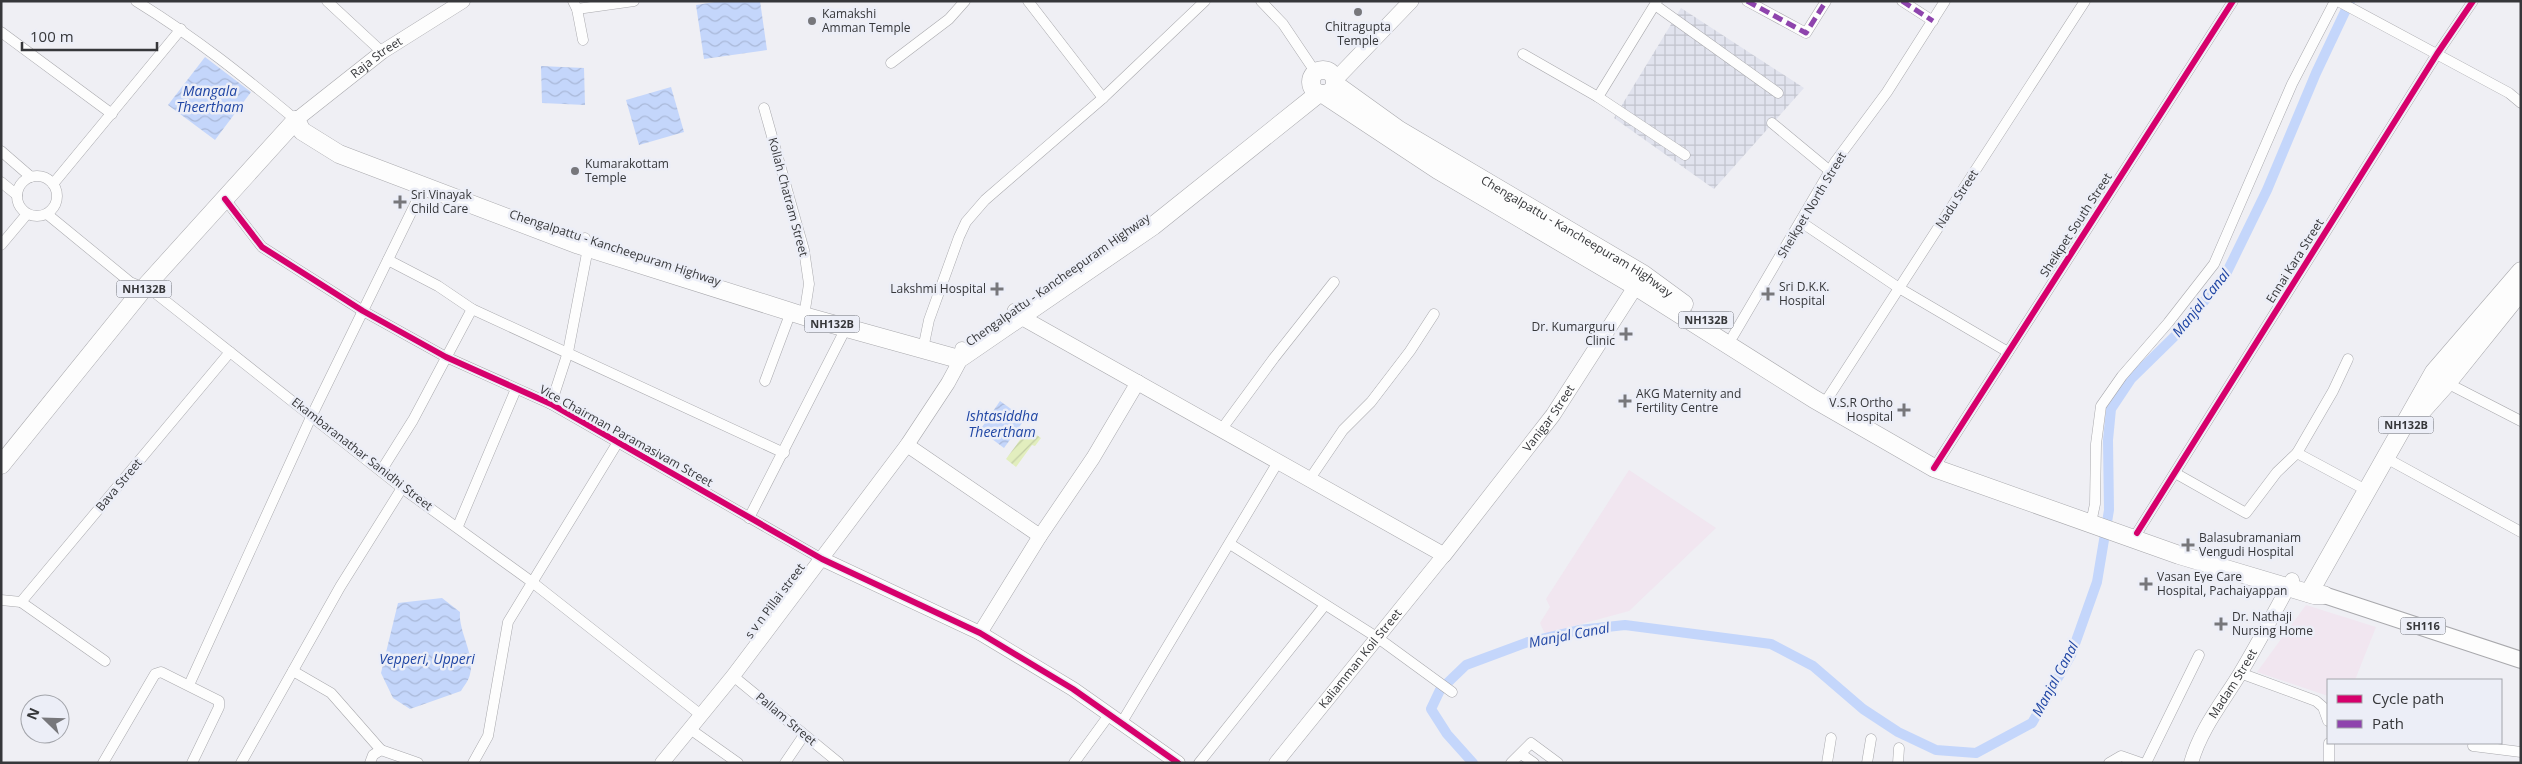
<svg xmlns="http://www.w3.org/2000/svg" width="2522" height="764" font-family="'Open Sans',sans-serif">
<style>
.industrial{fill:url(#industrial-grid)}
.education{fill:#f1e6f0}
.garden{fill:url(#garden-furrows)}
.water{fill:url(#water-waves)}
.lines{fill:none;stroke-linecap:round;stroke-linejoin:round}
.canal{stroke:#c4d6fb;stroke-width:10}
.minor-casing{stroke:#a9a9ad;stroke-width:11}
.tertiary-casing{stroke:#a9a9ad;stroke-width:15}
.secondary-casing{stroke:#a9a9ad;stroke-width:16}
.primary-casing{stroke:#a9a9ad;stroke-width:18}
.trunk-casing{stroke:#a9a9ad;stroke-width:19}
.minor{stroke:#fdfdfd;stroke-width:10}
.tertiary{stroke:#fdfdfd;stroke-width:14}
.secondary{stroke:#fdfdfd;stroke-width:15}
.primary{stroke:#fdfdfd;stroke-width:16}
.trunk{stroke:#fdfdfd;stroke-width:18}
.quiet{stroke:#8e44ad;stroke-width:5;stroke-dasharray:10 5;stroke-linecap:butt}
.cycleway-casing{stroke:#eceef7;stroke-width:9}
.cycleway{stroke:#d6006c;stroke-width:6}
.poi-dot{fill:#77777b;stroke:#eceef7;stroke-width:2}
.labels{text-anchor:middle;stroke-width:5;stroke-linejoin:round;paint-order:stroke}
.shield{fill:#eceef7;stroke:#6d6e73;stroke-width:1}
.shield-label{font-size:11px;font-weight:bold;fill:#36373a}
.poi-label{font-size:12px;fill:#36373a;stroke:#eceef7;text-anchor:start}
.street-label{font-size:12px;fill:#36373a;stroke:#eceef7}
.water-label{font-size:14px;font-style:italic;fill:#2046a4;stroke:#eceef7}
</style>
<defs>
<pattern id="industrial-grid" width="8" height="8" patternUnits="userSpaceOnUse" patternTransform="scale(1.25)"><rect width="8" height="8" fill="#e1e3ee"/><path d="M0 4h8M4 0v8" fill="none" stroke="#c2c3cd"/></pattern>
<pattern id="garden-furrows" width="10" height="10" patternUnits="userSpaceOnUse" patternTransform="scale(1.25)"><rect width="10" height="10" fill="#e2eebe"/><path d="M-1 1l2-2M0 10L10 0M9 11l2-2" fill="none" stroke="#c2cda4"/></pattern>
<pattern id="water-waves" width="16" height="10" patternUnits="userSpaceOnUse" patternTransform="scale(1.25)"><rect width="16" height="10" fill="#c4d6fb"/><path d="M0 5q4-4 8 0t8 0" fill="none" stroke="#a9b8d8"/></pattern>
</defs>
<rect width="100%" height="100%" fill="#efeff4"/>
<path class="industrial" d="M1681,8L1804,88L1714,189L1614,118Z"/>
<g class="education">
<path d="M1629,470L1716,528L1629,611L1545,634L1540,623L1550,607L1546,599Z"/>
<path d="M2306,605L2376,627L2355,680H2328V696L2257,672Z"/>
</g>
<path class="garden" d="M1028,429L1041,438L1035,446L1032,445L1016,467L1006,459Z"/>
<g class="water">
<path d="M721,1H760L767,50L704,59L696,5Z"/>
<path d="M205,57L251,92L215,140L168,105Z"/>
<path d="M541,66L584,68L585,105L542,103Z"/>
<path d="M671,87L684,132L639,145L626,100Z"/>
<path d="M1000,401L1025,419L1004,448L980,430Z"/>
<path d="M442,598L460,612C458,631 476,657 470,674C469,680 464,686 461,691L410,709L393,698L381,673L398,603Z"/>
</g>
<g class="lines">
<path class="canal" d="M1473,763L1447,734L1431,709L1440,690L1466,665L1528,642L1579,630L1625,625L1771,644L1813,666L1863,709L1898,732L1936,750L1976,753L2032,723L2071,655L2097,582L2109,510L2108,440L2111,409L2131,379L2179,332L2226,274L2267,190L2316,73L2350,1"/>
<g class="minor-casing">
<g id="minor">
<path d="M136,1C196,38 242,75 296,120"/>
<path d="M327,1L382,52"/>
<path d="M573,1L577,9L583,40"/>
<path d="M1028,1L1103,98"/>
<path d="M1261,1L1283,24L1316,73"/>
<path d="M1747,1L1806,33L1826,1"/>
<path d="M1902,1L1933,21"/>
<path d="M2338,1L2509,93L2521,103"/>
<path d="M1655,5L1778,93"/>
<path d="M577,9L634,1"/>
<path d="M1,32L112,114"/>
<path d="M1523,54L1598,97L1685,155"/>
<path d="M891,63L949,19L965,1"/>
<path d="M1598,97L1657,1"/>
<path d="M764,108L804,250L809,284L804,316"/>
<path d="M1772,123L1830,171"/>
<path d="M1,151L31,177"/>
<circle cx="37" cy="196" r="20"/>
<path d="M1,182L17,195"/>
<path d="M53,184L181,29"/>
<path d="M225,199L262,247L363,311L446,357L551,404L822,559"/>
<path d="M47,214L130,282L154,292L402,488L532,582L701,715"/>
<path d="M1801,222L1899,288L2008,352"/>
<path d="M1,245L27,214"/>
<path d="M388,260L438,286L472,309L784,453"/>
<path d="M1733,336L1835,162L1887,92L1945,1"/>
<path d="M924,344L929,320L959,237L966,222L985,200L1103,98L1205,1"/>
<path d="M2348,359L2333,391L2297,453L2366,490"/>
<path d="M765,381L792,309"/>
<path d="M2447,383L2521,421"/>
<path d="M551,404L568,352L588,248L585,238"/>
<path d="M1824,404L2085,1"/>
<path d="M1221,430L1274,358L1334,282"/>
<path d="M2386,458L2521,532"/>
<path d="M1934,468L2233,1"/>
<path d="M381,471L413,420L472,309"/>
<path d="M2175,473L2246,513L2277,472L2297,453"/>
<path d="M1309,480L1343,430L1371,402L1410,351L1434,314"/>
<path d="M749,518L846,328"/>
<path d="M2092,518L2095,504L2096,444L2101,406L2122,376L2168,323L2214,264L2292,84L2335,1"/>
<path d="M458,526L516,389"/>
<path d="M2137,533L2437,54L2473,1"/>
<path d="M1230,544L1378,638L1452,692"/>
<path d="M1,600L21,602L230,352"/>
<path d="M21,602L105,661"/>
<path d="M293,671L331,693L381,750"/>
<path d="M2240,673L2316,701L2323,707L2328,721"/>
<path d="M733,676L839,763"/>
<path d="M189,685L312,415L423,188"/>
<path d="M1122,722L1278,462"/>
<path d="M690,729L738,763"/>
<path d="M2329,743V763"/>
<path d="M2473,746L2521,752"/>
<path d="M1521,754L1534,763"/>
<path d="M103,763L155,674L161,672L219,701V707L192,763"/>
<path d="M241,763L340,587L402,488"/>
<path d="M370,763L373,755L381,750L418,763"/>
<path d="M473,763L488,736L508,622L618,442"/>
<path d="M785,763L804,735"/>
<path d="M1074,763L1109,715"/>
<path d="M1199,763L1325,605"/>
<path d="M1511,763L1531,743L1558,763"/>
<path d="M1827,763L1831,738"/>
<path d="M1867,763L1871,739"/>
<path d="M1898,763L1899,748"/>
<path d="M2109,763L2121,756L2141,763"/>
<path d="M2146,763L2199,655"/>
</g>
</g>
<g class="tertiary-casing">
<g id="tertiary">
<path id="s1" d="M296,120L382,52L463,1"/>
<path d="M907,445L1040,536L1093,458L1138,382"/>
<path d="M822,559L980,633L1073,689L1178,763"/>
<path d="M980,633L1040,536"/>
<path d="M662,763L733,676L907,445L948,383L962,357V349"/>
<path id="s2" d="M1276,763L1444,555"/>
<path id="s3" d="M2191,763C2201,728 2223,702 2241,672C2259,642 2275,611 2292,580"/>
</g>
</g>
<g class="secondary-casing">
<g id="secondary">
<path d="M1335,80L1411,1"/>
<path id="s4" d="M1015,311L1021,317L1444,555L1553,415L1641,278"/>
</g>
</g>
<g class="primary-casing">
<path id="primary" d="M2324,595L2521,660"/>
</g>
<g class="trunk-casing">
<g id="trunk">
<circle cx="1323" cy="82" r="12"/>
<path id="s5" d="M1335,84L1399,130L1643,274L1684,304"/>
<path d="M1323,94L1438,170L1635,286L1814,399L1934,468L2179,555L2314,595H2324"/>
<path d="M296,120L302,131L339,154L579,245L807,317L955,358L962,357L1153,226L1318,94"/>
<path d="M2421,412L2447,383L2521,291"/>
<path d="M1,465L144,288L296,120"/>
<path d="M2309,593L2434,372L2521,271"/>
</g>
</g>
<use href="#minor" class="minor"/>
<use href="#tertiary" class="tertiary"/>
<use href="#secondary" class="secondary"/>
<use href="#primary" class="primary"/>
<use href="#trunk" class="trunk"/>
<g class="quiet">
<path d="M1747,1L1806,33L1826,1"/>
<path d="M1902,1L1933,21"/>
</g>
<g class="cycleway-casing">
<g id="cycleway">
<path d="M225,199L262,247L363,311L446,357L551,404L822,559L980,633L1073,689L1178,763"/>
<path d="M1934,468L2233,1"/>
<path d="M2137,533L2437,54L2473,1"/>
</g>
</g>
<use href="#cycleway" class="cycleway"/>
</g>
<g class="poi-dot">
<circle cx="1358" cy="12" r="5"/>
<circle cx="812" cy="21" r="5"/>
<circle cx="575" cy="171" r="5"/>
<path d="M397.5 194.5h5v5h5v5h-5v5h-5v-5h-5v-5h5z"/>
<path d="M994.5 281.5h5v5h5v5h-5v5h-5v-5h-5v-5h5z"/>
<path d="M1765.5 286.5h5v5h5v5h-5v5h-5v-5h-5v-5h5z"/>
<path d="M1623.5 326.5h5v5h5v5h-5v5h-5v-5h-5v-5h5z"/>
<path d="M1622.5 393.5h5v5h5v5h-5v5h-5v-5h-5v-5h5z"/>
<path d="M1901.5 402.5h5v5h5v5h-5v5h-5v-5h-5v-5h5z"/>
<path d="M2185.5 537.5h5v5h5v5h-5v5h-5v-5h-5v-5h5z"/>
<path d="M2143.5 576.5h5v5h5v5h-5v5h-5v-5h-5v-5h5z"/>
<path d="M2218.5 616.5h5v5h5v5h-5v5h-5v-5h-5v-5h5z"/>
</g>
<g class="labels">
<g class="shield">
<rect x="116.5" y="280.5" width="55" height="17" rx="4"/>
<rect x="1678.5" y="311.5" width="55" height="17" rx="4"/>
<rect x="804.5" y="315.5" width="55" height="17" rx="4"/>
<rect x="2378.5" y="416.5" width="55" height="17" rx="4"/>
<rect x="2400.5" y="617.5" width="45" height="17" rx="4"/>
</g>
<g class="shield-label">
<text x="144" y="293">NH132B</text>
<text x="1706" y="324">NH132B</text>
<text x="832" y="328">NH132B</text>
<text x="2406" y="429">NH132B</text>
<text x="2423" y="630">SH116</text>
</g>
<g class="poi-label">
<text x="822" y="18">Kamakshi<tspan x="822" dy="14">Amman Temple</tspan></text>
<text x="1358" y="31" text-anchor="middle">Chitragupta<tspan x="1358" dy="14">Temple</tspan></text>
<text x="585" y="168">Kumarakottam<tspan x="585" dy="14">Temple</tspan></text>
<text x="411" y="199">Sri Vinayak<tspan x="411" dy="14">Child Care</tspan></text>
<text x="1779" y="291">Sri D.K.K.<tspan x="1779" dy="14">Hospital</tspan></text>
<text x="986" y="293" text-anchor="end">Lakshmi Hospital</text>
<text x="1615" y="331" text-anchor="end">Dr. Kumarguru<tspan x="1615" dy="14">Clinic</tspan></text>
<text x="1636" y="398">AKG Maternity and<tspan x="1636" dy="14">Fertility Centre</tspan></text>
<text x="1893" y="407" text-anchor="end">V.S.R Ortho<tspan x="1893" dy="14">Hospital</tspan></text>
<text x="2199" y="542">Balasubramaniam<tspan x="2199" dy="14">Vengudi Hospital</tspan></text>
<text x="2157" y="581">Vasan Eye Care<tspan x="2157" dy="14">Hospital, Pachaiyappan</tspan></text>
<text x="2232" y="621">Dr. Nathaji<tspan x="2232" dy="14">Nursing Home</tspan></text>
</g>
<g class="street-label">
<text dy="4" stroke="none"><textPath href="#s1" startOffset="102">Raja Street</textPath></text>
<text transform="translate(788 197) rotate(75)" y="4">Kollah Chatram Street</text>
<text transform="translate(1957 199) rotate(-57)" y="4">Nadu Street</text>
<text transform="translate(1812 205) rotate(-59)" y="4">Sheikpet North Street</text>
<text transform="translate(2076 225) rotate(-57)" y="4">Sheikpet South Street</text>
<text dy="4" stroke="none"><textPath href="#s5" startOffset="286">Chengalpattu - Kancheepuram Highway</textPath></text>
<text transform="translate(615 248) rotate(18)" y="4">Chengalpattu - Kancheepuram Highway</text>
<text transform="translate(2295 261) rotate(-58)" y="4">Ennai Kara Street</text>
<text transform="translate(1058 280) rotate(-35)" y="4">Chengalpattu - Kancheepuram Highway</text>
<text dy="4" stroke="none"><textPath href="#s4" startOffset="666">Vanigar Street</textPath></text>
<text transform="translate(626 436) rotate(29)" y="4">Vice Chairman Paramasivam Street</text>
<text transform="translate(362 454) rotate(38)" y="4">Ekambaranathar Sanidhi Street</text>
<text transform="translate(119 485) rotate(-50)" y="4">Bava Street</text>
<text transform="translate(775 601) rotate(-53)" y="4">s v n Pillai street</text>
<text dy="4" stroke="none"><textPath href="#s2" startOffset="134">Kaliamman Koil Street</textPath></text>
<text dy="4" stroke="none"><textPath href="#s3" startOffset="90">Madam Street</textPath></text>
<text transform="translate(786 719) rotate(40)" y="4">Pallam Street</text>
</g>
<g class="water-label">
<text x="210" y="96">Mangala<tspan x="210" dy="16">Theertham</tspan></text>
<text transform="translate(2201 303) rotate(-51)" y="5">Manjal Canal</text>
<text x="1002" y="421">Ishtasiddha<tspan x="1002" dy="16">Theertham</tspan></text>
<text transform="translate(1569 635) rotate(-11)" y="5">Manjal Canal</text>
<text x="427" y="664">Vepperi, Upperi</text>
<text transform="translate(2055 679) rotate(-62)" y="5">Manjal Canal</text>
</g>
</g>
<rect width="2522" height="764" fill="none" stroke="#36373a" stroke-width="5"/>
<rect x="2327" y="679" width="175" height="65" fill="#eceef7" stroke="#a3a5ab"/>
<rect x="2337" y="695" width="25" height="8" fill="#d6006c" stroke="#a3a5ab"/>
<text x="2372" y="704" font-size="15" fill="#36373a">Cycle path</text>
<rect x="2337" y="720" width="25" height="8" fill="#8e44ad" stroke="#a3a5ab"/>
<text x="2372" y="729" font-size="15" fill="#36373a">Path</text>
<g transform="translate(45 719) rotate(293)"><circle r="24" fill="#eceef7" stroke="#a3a5ab"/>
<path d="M0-4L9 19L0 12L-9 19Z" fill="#77777b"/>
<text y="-8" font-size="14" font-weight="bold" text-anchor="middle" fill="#36373a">N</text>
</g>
<path d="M22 42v8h135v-8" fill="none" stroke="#36373a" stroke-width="2.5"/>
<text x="30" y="42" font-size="15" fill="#36373a" stroke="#eceef7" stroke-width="4" paint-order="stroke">100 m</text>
</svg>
